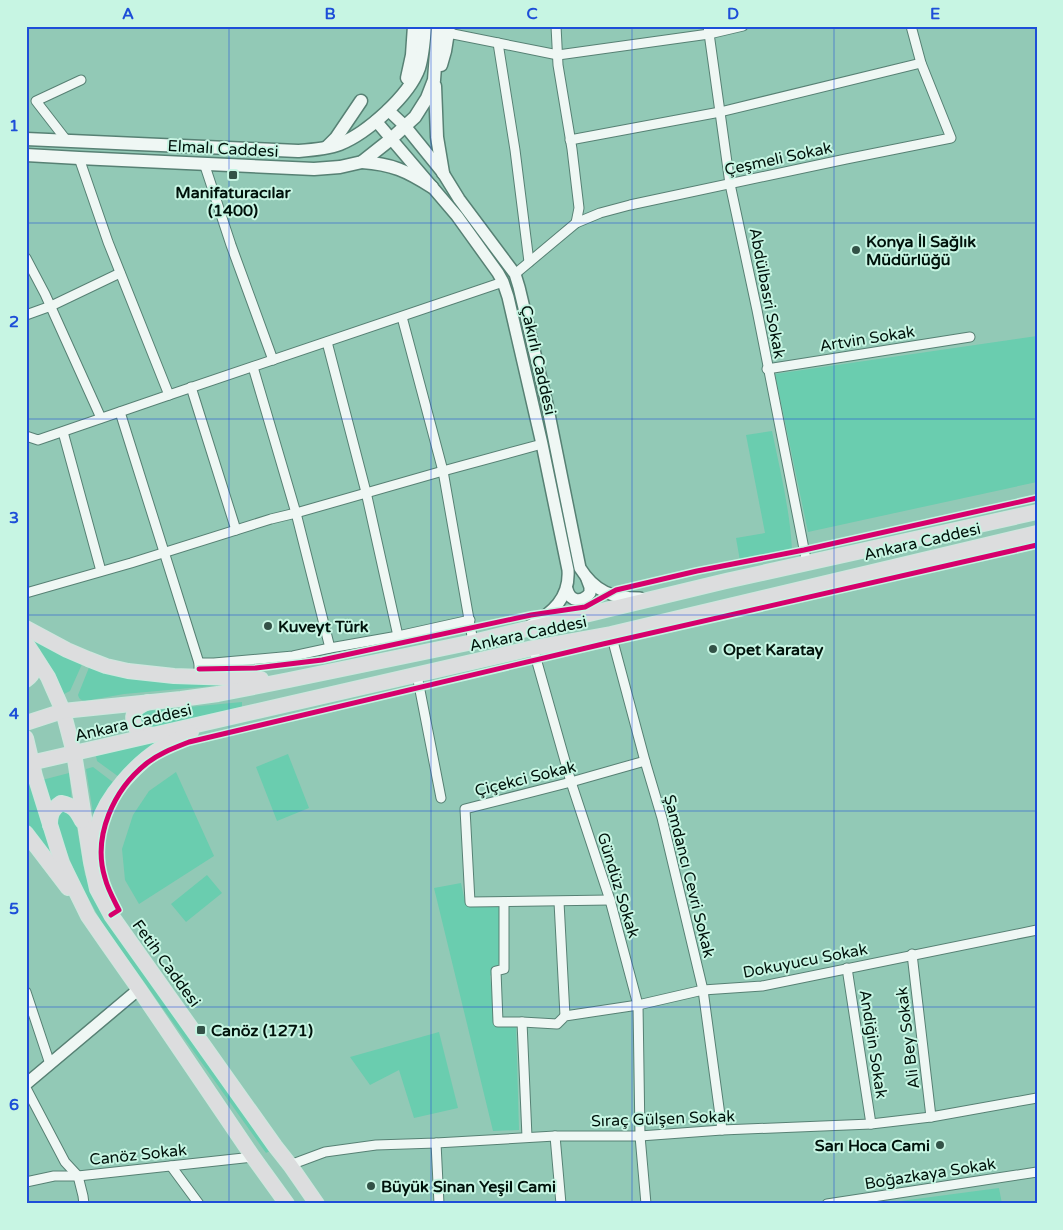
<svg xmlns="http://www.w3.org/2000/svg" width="1063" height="1230" font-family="'Varela Round',sans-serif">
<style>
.green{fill:#6acdaf}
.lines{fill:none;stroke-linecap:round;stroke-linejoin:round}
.minor-casing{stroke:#578174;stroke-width:11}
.tertiary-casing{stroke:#578174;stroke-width:14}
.secondary-casing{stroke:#578174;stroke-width:15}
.primary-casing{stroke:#cee7de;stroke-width:16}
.minor{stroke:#eff7f4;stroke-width:9}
.tertiary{stroke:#eff7f4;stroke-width:11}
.secondary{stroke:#eff7f4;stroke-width:12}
.primary{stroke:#dcddde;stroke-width:14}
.cycleway-casing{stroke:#c7f5e3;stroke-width:8}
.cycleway{stroke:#d6006c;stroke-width:5}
.grid{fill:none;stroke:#1d4ed8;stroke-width:1;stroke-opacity:0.55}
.poi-dot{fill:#335247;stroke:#c7f5e3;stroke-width:2}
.labels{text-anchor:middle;stroke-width:4;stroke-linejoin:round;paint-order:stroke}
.street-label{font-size:16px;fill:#00120b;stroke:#c7f5e3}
.poi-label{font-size:16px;font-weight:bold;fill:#00120b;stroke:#c7f5e3;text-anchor:start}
.neatline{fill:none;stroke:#1d4ed8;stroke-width:2}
.grid-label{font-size:16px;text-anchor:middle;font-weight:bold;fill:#1d4ed8}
</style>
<rect width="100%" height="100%" fill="#92c9b6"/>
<g class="green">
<path d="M1037,336V482L808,532L775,374Z"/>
<path d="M772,431C780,470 790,510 792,550L740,561L736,538L765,533L746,435Z"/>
<path d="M33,639L83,662L70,691L64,694C55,674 45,656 33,639Z"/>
<path d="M90,665L226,684L223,685L124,694L85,701C81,700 79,699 78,695Z"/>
<path d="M242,702V707L152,730C145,729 142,726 139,719L141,714L147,711Z"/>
<path d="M163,739L119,777L97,761L96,756Z"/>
<path d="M288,754L309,808L277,821L256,767Z"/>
<path d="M93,767L114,783L94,819L86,769Z"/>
<path d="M176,772L214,856L139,904L125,880L122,849L133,815L149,791Z"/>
<path d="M69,773L72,802L50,805L42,780Z"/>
<path d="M29,782L56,863L26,828V787Z"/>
<path d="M63,808L75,816L85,875L107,918L270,1151L266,1153L102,923L77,878L54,819Z"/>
<path d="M207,875L222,893L186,922L171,904Z"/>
<path d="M461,883L465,902L499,903L502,964L490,976L495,1026L516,1025L519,1130L493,1131L434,888Z"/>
<path d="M439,1032L458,1108L414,1118L399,1070L370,1085L350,1057Z"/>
<path d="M999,1188L1002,1204H878Z"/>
</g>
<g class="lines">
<g class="minor-casing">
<g id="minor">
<path d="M556,26L558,65L572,149L579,208L576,223"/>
<path d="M708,26L730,184L757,310L807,564"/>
<path d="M448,33L558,55L709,34L743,26"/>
<path d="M498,43L515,150L529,262"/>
<path d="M570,140L720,112L921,63"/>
<path d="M67,141L36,101L81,80"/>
<path d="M79,158L108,242L169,395L503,282"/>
<path d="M204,163L231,245L273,360"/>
<path d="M26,258L45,294L101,418"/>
<path d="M515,274L576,223L600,213L630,205L846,159L951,138L921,63L911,26"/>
<path d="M26,315L51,306L120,273"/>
<path d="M402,317L443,471L473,642"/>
<path d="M327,342L366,492L398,636"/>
<path d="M253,367L296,513L330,648"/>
<path d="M767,369L970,337"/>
<path d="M191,387L236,530"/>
<path d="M120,412L199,663V677"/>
<path d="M63,432L101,571"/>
<path d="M26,436L38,440L169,395"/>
<path d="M26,593L131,563L271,519L296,513L443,471L542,444"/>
<path d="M611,634L645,761L662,818L703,990L722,1130"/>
<path d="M533,648L571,782L610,900L638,1005L640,1136L646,1204"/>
<path d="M199,663H214L293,656L330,648L398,636L470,620"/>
<path d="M417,675L441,798"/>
<path d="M610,900L470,902L465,809L571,782L645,761"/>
<path d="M504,902V969L496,971L498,1022H522L527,1137"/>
<path d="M559,902L565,1016"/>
<path d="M912,954L931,1117"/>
<path d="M847,968L871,1124"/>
<path d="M26,992L50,1064"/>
<path d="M522,1022L557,1024L565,1016L638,1005L703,990L762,986L1037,930"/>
<path d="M26,1088L65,1162L78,1176L83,1196L84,1204"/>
<path d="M555,1136L561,1204"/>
<path d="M436,1143L439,1204"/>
<path d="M290,1165L325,1152L376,1145L436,1143L555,1136H640L722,1130L871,1124L931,1117L1037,1098"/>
<path d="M171,1166L199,1204"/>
<path d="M26,1182L54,1176H78L253,1157"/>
<path d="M827,1204L1037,1172"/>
</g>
</g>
<g class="tertiary-casing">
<g id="tertiary">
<path d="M388,110L405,126L443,173L459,199L515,274L519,287L547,404L580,568C595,592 612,598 640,598"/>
<path d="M376,121L457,216L498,273L503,282L508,297L542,444L568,570C570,598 552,613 530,626"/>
<path d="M567,589C570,602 582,603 590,593V587L587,579"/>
<path d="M26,1084L139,989"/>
</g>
</g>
<g class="secondary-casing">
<g id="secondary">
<path d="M441,65L445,51L449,26"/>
<path d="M407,78L412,55L414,26"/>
<path d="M435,86L437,137L443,173"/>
<path d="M26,139L298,151C312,150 327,149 340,144C367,133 409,96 419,68C423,55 424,40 425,26"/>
<path d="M327,147L336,138L361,101"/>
<path d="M26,155L79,158L314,169L340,167L362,162L391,139L415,117L427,98L434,80L438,26"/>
<path d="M362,162C392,164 407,171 432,187"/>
</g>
</g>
<g class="primary-casing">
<g id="primary">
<path d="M26,628L67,650L88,659L106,666L128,671L174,676L261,679"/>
<path d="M26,643L48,677L63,711L74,753L91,862L97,889L111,915L275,1146L290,1165L317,1204"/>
<path d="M26,680C36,673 36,664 33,654"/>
<path d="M148,702C143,704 138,706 135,711C131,718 134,729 141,733C144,734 149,734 153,735"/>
<path d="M26,723L63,711L181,699L218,694L289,680L473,642L726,581L1037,512"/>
<path d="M26,738L35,776L62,863L88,916L106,942L139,989L253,1157L287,1204"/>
<path d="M26,764L533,648L611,634L1037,533"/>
<path d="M50,825C50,815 52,809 61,803C73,805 77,811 82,821"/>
<path d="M26,833L68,888"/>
<path d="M94,856C95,846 96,835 98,825C106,796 136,764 161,748C170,742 181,737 191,732"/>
</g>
</g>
<use href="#minor" class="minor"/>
<use href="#tertiary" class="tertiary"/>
<use href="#secondary" class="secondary"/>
<use href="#primary" class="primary"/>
<g class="cycleway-casing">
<g id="cycleway">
<path d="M199,669L256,668L322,660L531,615L585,607L616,590L697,571L804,550L1037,498"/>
<path d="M111,915L119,910C114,900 108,890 105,878C92,836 114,789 147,763C160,753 174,748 189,742L603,644L1037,545"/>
</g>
</g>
<use href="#cycleway" class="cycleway"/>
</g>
<path class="grid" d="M229,26V1204M431,26V1204M632,26V1204M834,26V1204M26,223H1037M26,419H1037M26,615H1037M26,811H1037M26,1007H1037"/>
<g class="poi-dot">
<rect x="228" y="170" width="10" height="10" rx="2.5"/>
<circle cx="856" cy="250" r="5"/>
<circle cx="268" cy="626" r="5"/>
<circle cx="713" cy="649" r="5"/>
<rect x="196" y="1025" width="10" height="10" rx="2.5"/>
<circle cx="940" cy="1145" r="5"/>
<circle cx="371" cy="1186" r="5"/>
</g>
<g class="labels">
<g class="street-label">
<text transform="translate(223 148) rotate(3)" y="6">Elmalı Caddesi</text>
<text transform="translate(778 158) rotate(-12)" y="6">Çeşmeli Sokak</text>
<text transform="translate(768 293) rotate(79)" y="6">Abdülbasri Sokak</text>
<text transform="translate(867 338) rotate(-9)" y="6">Artvin Sokak</text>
<text transform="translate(539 360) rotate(77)" y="6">Çakırlı Caddesi</text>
<text transform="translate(922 541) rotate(-13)" y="6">Ankara Caddesi</text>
<text transform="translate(528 633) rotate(-12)" y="6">Ankara Caddesi</text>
<text transform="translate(133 722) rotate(-13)" y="6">Ankara Caddesi</text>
<text transform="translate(525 778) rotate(-14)" y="6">Çiçekci Sokak</text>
<text transform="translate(690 876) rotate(76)" y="6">Şamdancı Cevri Sokak</text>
<text transform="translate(619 885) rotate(73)" y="6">Gündüz Sokak</text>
<text transform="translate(805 960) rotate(-11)" y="6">Dokuyucu Sokak</text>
<text transform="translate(167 963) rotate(54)" y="6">Fetih Caddesi</text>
<text transform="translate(907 1038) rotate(-97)" y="6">Ali Bey Sokak</text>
<text transform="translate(874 1044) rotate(81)" y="6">Andiğin Sokak</text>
<text transform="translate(663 1118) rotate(-2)" y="6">Sıraç Gülşen Sokak</text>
<text transform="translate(138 1154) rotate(-6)" y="6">Canöz Sokak</text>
<text transform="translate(930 1173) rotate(-9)" y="6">Boğazkaya Sokak</text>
</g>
<g class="poi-label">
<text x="233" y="198" text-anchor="middle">Manifaturacılar<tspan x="233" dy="18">(1400)</tspan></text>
<text x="866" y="247">Konya İl Sağlık<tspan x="866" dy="18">Müdürlüğü</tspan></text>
<text x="278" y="632">Kuveyt Türk</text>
<text x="723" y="655">Opet Karatay</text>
<text x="211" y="1036">Canöz (1271)</text>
<text x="930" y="1151" text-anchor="end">Sarı Hoca Cami</text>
<text x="381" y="1192">Büyük Sinan Yeşil Cami</text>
</g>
</g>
<rect width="1063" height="1230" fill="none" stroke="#c7f5e3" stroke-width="55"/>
<rect x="28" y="28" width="1008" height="1174" class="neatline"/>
<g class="grid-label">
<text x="128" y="19">A</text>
<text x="330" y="19">B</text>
<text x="532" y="19">C</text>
<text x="733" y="19">D</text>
<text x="935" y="19">E</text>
<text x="14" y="131">1</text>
<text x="14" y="327">2</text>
<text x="14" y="523">3</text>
<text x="14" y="719">4</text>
<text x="14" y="914">5</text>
<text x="14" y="1110">6</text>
</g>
</svg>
